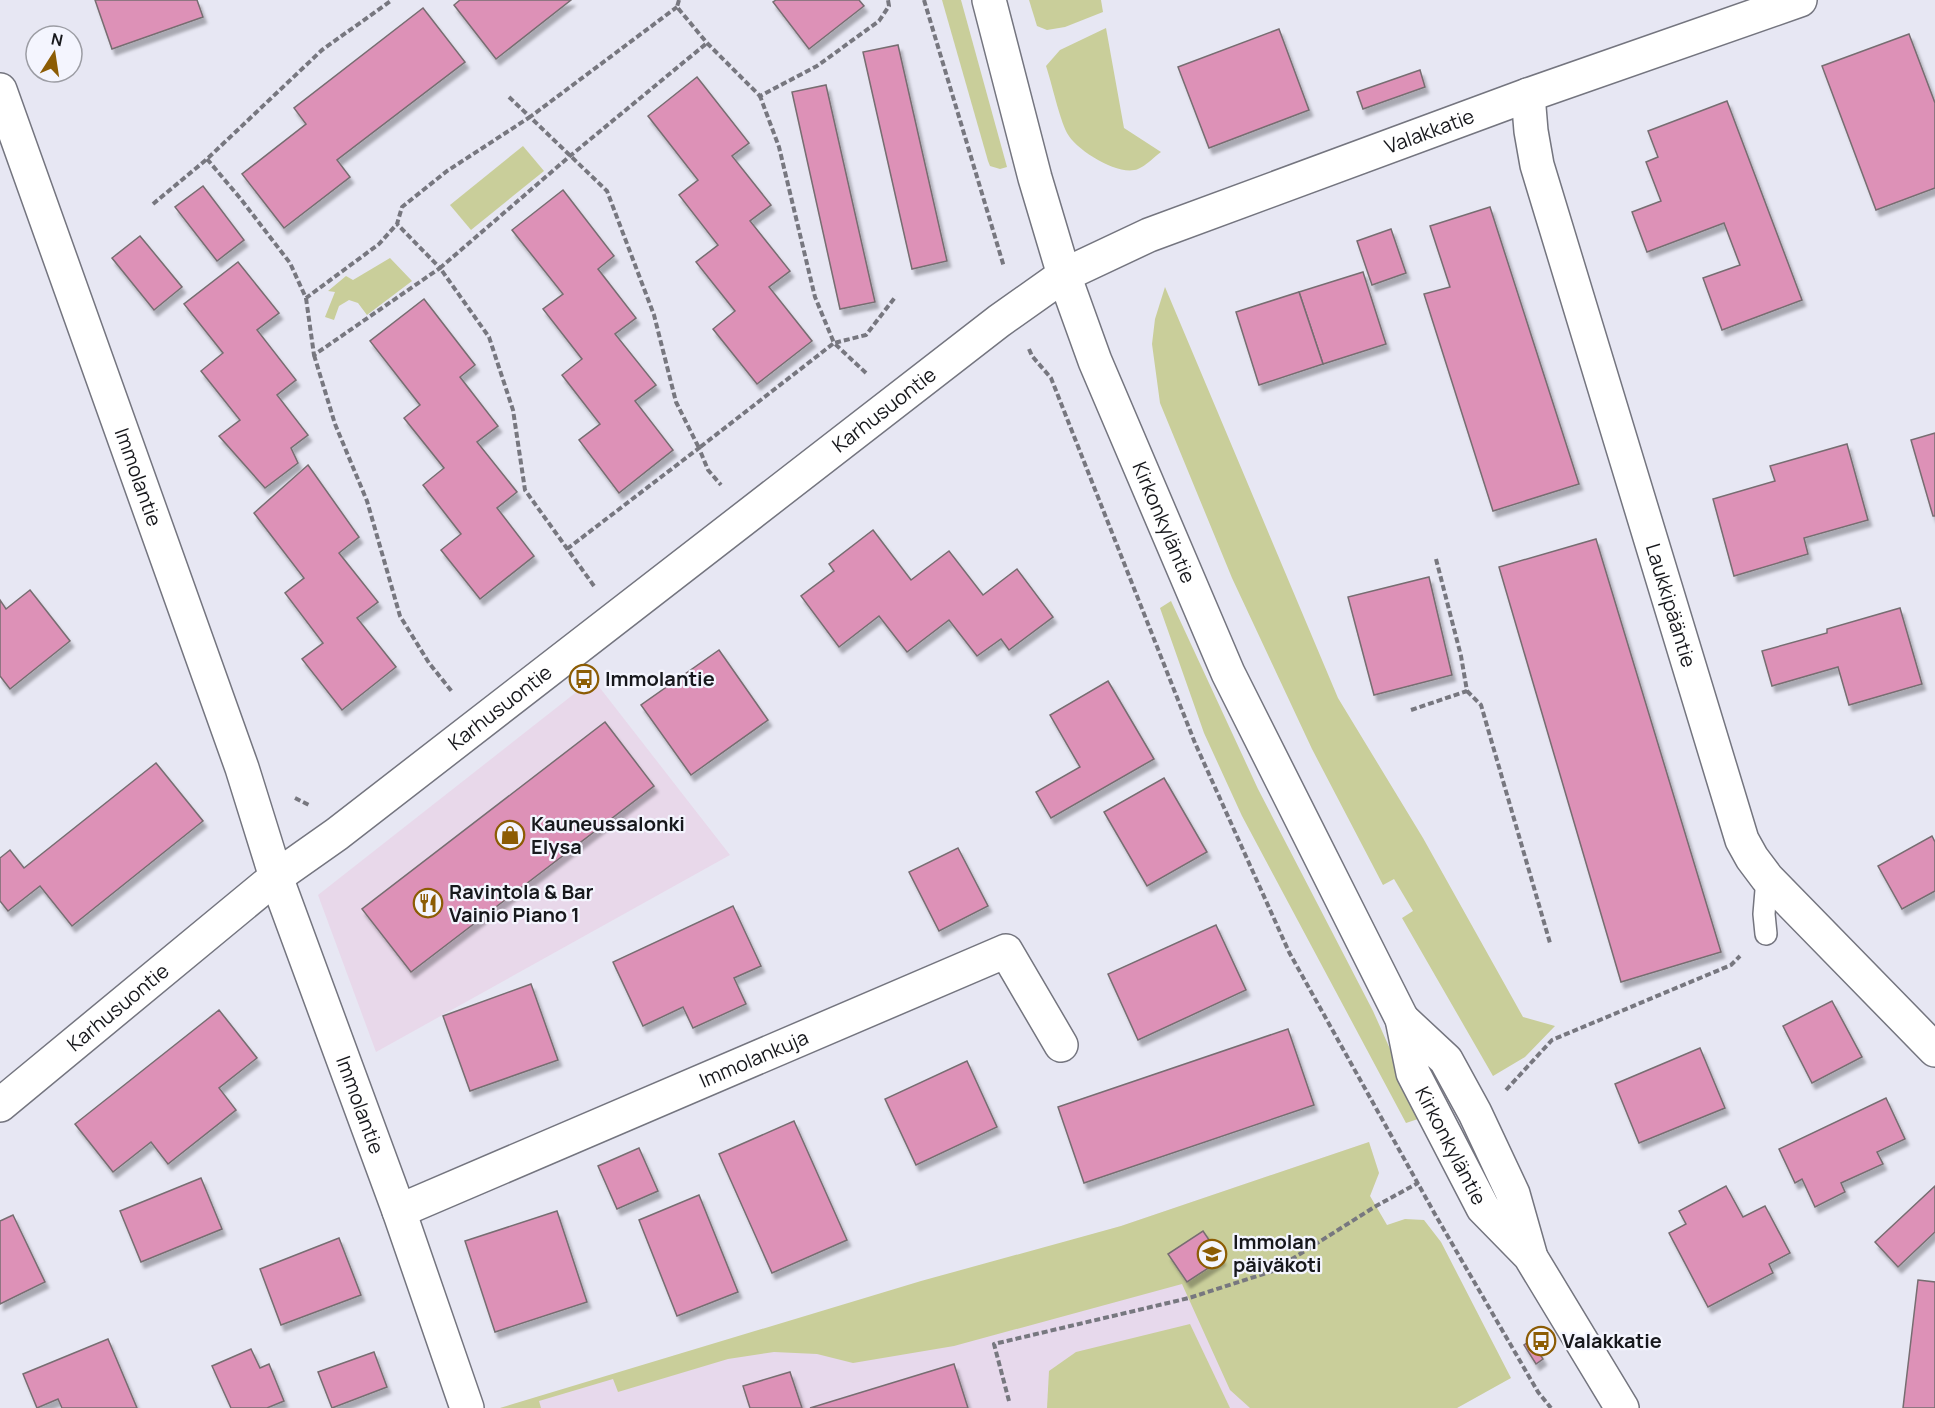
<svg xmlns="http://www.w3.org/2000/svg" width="1935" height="1408" font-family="Manrope,sans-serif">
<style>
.commercial{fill:#e8d8ea}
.education{fill:#e7d9ec}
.green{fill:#c9ce9a}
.building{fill:#dd91b7;stroke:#776d71;stroke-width:1.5;filter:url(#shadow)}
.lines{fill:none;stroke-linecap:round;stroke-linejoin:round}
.service-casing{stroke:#74757f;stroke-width:24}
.minor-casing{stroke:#74757f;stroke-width:36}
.tertiary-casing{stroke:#74757f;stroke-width:36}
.path{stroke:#77777f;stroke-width:4;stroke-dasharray:6 3;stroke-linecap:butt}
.service{stroke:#fff;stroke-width:21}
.minor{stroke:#fff;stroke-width:33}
.tertiary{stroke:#fff;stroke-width:33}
.labels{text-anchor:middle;stroke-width:4.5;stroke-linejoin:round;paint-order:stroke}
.street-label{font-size:20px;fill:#17181c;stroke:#f4f5fe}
.poi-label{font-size:20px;font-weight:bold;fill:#17181c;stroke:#f4f5fe;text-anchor:start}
</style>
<defs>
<filter id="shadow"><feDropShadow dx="3.5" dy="6" stdDeviation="1.5" flood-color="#0004"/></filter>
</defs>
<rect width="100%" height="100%" fill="#e7e7f3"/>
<path class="commercial" d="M593,679L730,855L376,1052L318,895Z"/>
<path class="education" d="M1369,1142L1379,1173L1370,1196L1484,1393L1457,1408H500L1121,1226Z"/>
<g class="green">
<path d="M942,0H961L1007,167L1000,169L990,166L988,161Z"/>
<path d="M1029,0H1101L1103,12L1065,27L1047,30L1037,26Z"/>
<path d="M1106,28L1124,128L1161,152C1154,157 1146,166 1138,169C1119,177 1076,150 1067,133C1059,117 1052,84 1046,66L1060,50Z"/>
<path d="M523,146L544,171L471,230L450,205Z"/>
<path d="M390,258L412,281L367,315L358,303L349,300L339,306L334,320L325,317L335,292L328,291L346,276L353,280Z"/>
<path d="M1165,287L1338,698L1423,838L1523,1017L1555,1026L1525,1057L1493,1076L1402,918L1413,911L1394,879L1383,885L1312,749L1232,578L1160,403L1152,344L1155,319Z"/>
<path d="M1171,601L1258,789L1373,1011L1421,1118L1406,1123L1242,816L1204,733L1160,608Z"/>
<path d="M1369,1142L1379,1173L1370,1196L1387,1225L1405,1219L1424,1220L1441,1242L1511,1378L1457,1408H1250L1230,1390L1182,1284L954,1346L853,1363L817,1354L774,1352L728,1359L618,1392L613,1379L539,1401L541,1408H500L921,1281L1121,1226Z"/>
<path d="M1190,1324L1230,1408H1047L1049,1371L1076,1352Z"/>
</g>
<g class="building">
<path d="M95,0H197L203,17L112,49Z"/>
<path d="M460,0H571L496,59L454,5Z"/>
<path d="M776,0H859L864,6L809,49L773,2Z"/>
<path d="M423,8L465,62L337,160L350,177L284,228L242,174L306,124L294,108Z"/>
<path d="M1279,29L1309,110L1209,148L1178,67Z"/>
<path d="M1909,34L1935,103V188L1876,210L1822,66Z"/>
<path d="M898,45L947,261L912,269L863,52Z"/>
<path d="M1420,70L1425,87L1363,109L1357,92Z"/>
<path d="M697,77L749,143L732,156L771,205L750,221L790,271L769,287L812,341L757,384L713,329L735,311L696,262L718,245L679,195L698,180L648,116Z"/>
<path d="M826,85L875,302L840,309L792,92Z"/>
<path d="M1727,101L1802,300L1722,330L1703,278L1740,265L1724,223L1647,252L1632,212L1661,201L1646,162L1658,157L1648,131Z"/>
<path d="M203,186L244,240L217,261L175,207Z"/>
<path d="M563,190L614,256L598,269L636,318L615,334L656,385L635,401L673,450L619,493L579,440L600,424L562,375L582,359L543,309L563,294L512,230Z"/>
<path d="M1490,207L1579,484L1493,511L1424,294L1450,287L1430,226Z"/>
<path d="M1391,229L1406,273L1372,285L1357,241Z"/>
<path d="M140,236L182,287L154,310L112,258Z"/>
<path d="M238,262L279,313L257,330L296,380L277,395L308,435L291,448L298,463L265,488L219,436L240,420L201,371L223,353L184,304Z"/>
<path d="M1363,272L1386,344L1323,364L1299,292Z"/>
<path d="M1299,292L1323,364L1259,385L1236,312Z"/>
<path d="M424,299L475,365L460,377L498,426L477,442L517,492L497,508L534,556L480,599L441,550L461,534L423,485L444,468L404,418L420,405L370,341Z"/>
<path d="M1935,433V516H1933L1911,440Z"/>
<path d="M1847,444L1868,520L1804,538L1808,554L1734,576L1713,499L1775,481L1770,466Z"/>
<path d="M308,465L359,537L339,553L378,602L357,618L396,667L342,710L302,659L323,643L285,593L304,578L254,513Z"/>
<path d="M873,530L911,580L949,551L983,595L1017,569L1053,617L1009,650L1001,639L977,656L949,620L907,652L879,616L839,647L801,596L834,571L829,564Z"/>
<path d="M1596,539L1721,952L1621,982L1499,567Z"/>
<path d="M1429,577L1452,675L1374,695L1348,597Z"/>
<path d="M30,590L70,641L10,689L0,676V600L6,609Z"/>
<path d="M1900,608L1922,684L1849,705L1838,667L1772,686L1762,651L1827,633V629Z"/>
<path d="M719,650L768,720L691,775L641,705Z"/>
<path d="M1108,681L1154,759L1051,818L1036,792L1080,767L1050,715Z"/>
<path d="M605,722L654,786L411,972L362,909Z"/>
<path d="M156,763L203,821L72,926L40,886L8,911L0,901V858L10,850L24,868Z"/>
<path d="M1164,778L1207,852L1147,886L1104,812Z"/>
<path d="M1932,836L1935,842V891L1902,909L1878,866Z"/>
<path d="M958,848L988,906L939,931L909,872Z"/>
<path d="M733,906L761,966L734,978L746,1004L693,1028L683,1007L643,1026L613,962Z"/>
<path d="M1216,925L1246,990L1138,1040L1108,974Z"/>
<path d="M531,984L558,1060L470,1091L443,1016Z"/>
<path d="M1832,1001L1862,1057L1812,1083L1783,1026Z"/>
<path d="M219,1010L257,1058L219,1088L236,1110L168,1164L151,1142L113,1172L75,1124Z"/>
<path d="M1288,1029L1314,1105L1084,1183L1058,1107Z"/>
<path d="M1700,1048L1725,1108L1639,1143L1615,1084Z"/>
<path d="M967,1061L997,1127L916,1165L885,1099Z"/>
<path d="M1886,1098L1905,1139L1877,1152L1883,1164L1841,1183L1845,1192L1815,1207L1802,1179L1795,1183L1779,1149Z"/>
<path d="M794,1121L847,1240L772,1273L719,1154Z"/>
<path d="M639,1148L658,1191L617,1209L598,1166Z"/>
<path d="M201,1178L222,1229L141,1262L120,1211Z"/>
<path d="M1726,1186L1743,1217L1765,1206L1790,1253L1769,1264L1773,1273L1708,1307L1669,1233L1686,1224L1679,1211Z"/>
<path d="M1935,1186V1232L1898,1267L1875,1242Z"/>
<path d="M699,1195L738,1292L677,1316L639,1220Z"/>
<path d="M557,1211L587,1302L495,1332L465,1241Z"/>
<path d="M13,1215L45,1282L0,1304V1221Z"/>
<path d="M1203,1231L1222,1259L1187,1282L1168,1254Z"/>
<path d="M339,1238L361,1295L281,1325L260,1269Z"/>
<path d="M1918,1280L1935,1282V1408H1903Z"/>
<path d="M108,1339L137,1408H62L58,1399L37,1408L23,1374Z"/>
<path d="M1531,1340L1543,1359L1536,1364L1524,1345Z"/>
<path d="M251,1349L260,1368L269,1364L284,1401L267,1408H231L212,1366Z"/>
<path d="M374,1352L387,1387L332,1408L318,1372Z"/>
<path d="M954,1364L968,1408H810Z"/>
<path d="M790,1372L802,1408H750L743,1386Z"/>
</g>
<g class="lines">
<g class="service-casing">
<path id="service" d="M1766,934L1764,914L1767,878"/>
</g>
<g class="minor-casing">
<g id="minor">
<path id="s1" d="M0,90L242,768L276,877L399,1211L467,1408"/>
<path id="s2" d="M1528,95L1531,131L1537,165L1742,840L1752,858L1767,878L1935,1050"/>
<path id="s3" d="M1064,275L1149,235L1528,95L1800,0"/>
<path id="s4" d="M399,1211L1006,951L1061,1045"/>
</g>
</g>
<g class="tertiary-casing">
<g id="tertiary">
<path id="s5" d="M989,0L1035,178L1064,275L1095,361L1228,673L1402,1019L1413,1073L1483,1208L1530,1256L1622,1408"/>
<path d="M1402,1019L1446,1060L1475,1113L1513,1194L1530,1254"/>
<path id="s6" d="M0,1105L276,877L337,834L999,321L1064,275"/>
</g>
</g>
<g class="path">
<path d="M679,0L677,7L707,43L760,96L817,66L879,21L889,6L888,0"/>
<path d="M924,0L1004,267"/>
<path d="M509,97L530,117L677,7"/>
<path d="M207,159L240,198L290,263L306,298L379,244L397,224L402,207L447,171L530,117L607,191L654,315L676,402L699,448L834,343L815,297L779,147L760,96"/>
<path d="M153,204L207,159L322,50L392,0"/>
<path d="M306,298L314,355L440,268L397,224"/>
<path d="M1029,349L1032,356L1051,378L1195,743L1289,952L1436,1216L1538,1392L1551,1408"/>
<path d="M314,355L335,424L367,501L400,616L429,663L453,693"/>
<path d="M866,373L834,343L866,335L896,296"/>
<path d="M567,549L699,448L708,470L721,485"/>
<path d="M594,586L525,490L513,410L489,337L440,268L570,156L707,43"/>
<path d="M1467,691L1481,705L1550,943"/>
<path d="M1411,710L1467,691L1461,656L1436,559"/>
<path d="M295,798L309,805"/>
<path d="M1506,1090L1552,1040L1731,965L1740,956"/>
<path d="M1009,1401L994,1344L1189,1298L1273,1271L1376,1206L1418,1183"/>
</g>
<use href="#service" class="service"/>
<use href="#minor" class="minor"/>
<use href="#tertiary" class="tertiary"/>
</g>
<defs>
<g id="bus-ring" transform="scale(1.5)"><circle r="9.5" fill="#f4f5fe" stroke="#8c5c04" stroke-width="1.5"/><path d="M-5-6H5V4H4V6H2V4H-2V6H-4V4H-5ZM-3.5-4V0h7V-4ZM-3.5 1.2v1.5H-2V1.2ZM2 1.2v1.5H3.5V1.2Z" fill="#8c5c04"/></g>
<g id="shop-ring" transform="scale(1.5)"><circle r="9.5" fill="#f4f5fe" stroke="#8c5c04" stroke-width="1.5"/><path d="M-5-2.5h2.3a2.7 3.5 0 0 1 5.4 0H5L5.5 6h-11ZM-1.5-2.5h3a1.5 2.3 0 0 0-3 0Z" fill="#8c5c04"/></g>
<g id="restaurant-ring" transform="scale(1.5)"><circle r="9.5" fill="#f4f5fe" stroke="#8c5c04" stroke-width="1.5"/><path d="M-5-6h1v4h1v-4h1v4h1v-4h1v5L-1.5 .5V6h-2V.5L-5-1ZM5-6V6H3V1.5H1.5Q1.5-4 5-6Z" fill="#8c5c04"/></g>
<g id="school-ring" transform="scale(1.5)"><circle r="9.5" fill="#f4f5fe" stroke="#8c5c04" stroke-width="1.5"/><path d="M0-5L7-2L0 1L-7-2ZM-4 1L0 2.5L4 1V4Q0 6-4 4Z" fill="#8c5c04"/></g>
</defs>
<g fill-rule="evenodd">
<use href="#bus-ring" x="584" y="679"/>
<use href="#shop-ring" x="510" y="835"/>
<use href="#restaurant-ring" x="428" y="903"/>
<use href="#school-ring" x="1212" y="1254"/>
<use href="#bus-ring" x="1541" y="1341"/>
</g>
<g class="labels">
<g class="street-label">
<text dy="7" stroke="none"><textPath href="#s3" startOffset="393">Valakkatie</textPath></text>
<text dy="7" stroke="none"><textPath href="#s6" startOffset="1125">Karhusuontie</textPath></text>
<text dy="7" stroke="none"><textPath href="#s1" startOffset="411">Immolantie</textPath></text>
<text dy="7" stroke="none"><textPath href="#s5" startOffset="552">Kirkonkyläntie</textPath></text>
<text dy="7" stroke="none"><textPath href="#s2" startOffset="531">Laukkipääntie</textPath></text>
<text dy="7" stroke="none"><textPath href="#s6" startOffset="639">Karhusuontie</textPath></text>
<text dy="7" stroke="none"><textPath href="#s6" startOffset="153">Karhusuontie</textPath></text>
<text dy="7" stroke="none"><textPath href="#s4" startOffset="386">Immolankuja</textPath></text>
<text dy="7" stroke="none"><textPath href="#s1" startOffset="1077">Immolantie</textPath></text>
<text dy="7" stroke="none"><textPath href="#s5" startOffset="1240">Kirkonkyläntie</textPath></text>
</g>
<g class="poi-label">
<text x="605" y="686">Immolantie</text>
<text x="531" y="831">Kauneussalonki<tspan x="531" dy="23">Elysa</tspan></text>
<text x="449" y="899">Ravintola &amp; Bar<tspan x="449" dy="23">Vainio Piano 1</tspan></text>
<text x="1233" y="1249">Immolan<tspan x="1233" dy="23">päiväkoti</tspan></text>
<text x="1562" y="1348">Valakkatie</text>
</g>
</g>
<g transform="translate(54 54) rotate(12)"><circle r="28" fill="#f4f5fe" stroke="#9c9da4" stroke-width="1.5"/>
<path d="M0-4.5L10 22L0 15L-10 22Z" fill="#8c5c04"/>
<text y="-9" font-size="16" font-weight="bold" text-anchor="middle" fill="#17181c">N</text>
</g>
</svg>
